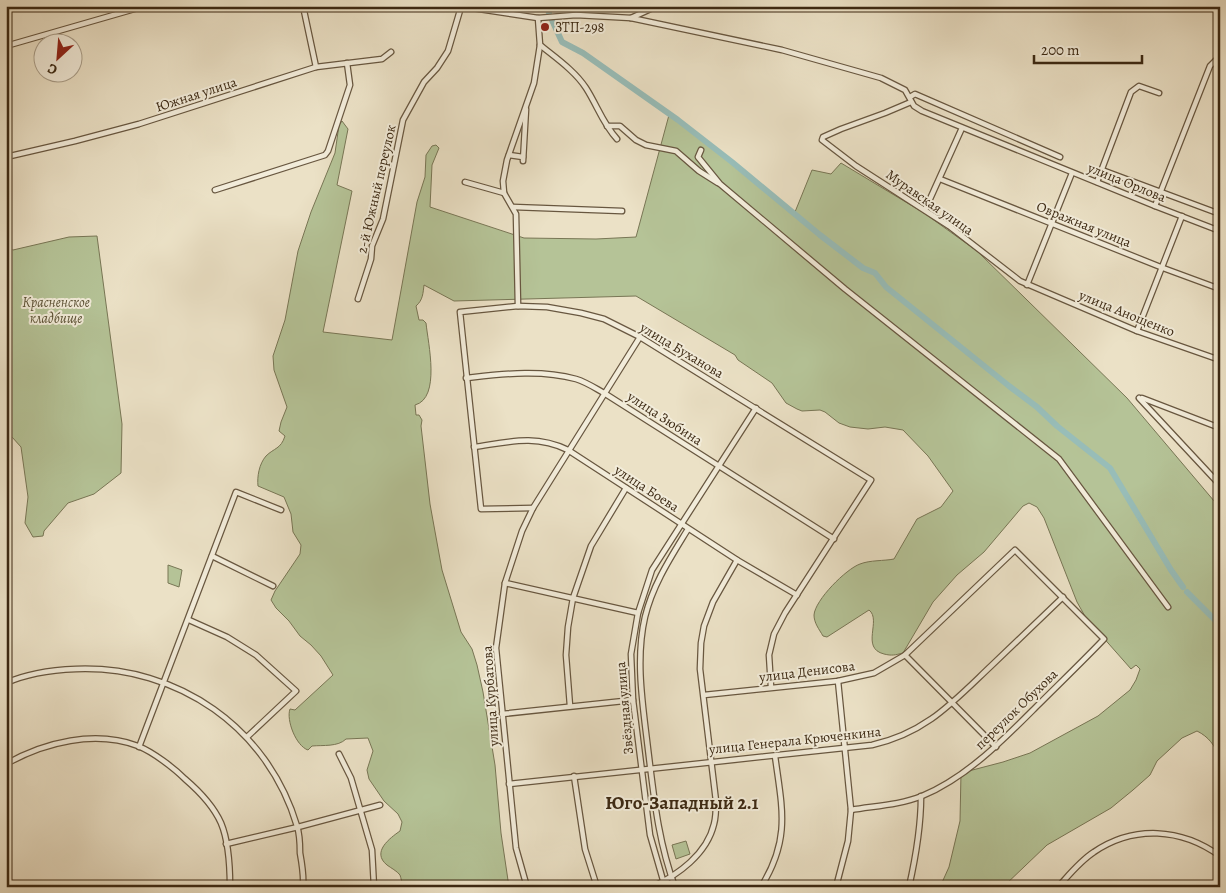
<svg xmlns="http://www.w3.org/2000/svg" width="1226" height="893" font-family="Alegreya,serif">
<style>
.green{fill:#b5c397;stroke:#787655}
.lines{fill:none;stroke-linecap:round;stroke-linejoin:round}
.river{stroke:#98bdb8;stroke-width:6}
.minor-casing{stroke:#685740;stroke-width:7}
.minor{stroke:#f2ecda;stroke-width:4.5}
.poi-dot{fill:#8f2418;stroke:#f2ecda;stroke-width:2}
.labels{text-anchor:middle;stroke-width:4;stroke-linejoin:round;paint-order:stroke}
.poi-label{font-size:14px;fill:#3c2913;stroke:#f2ecda;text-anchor:start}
.street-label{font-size:14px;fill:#3c2913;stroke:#f2ecda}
.park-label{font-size:14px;font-style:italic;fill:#5a5034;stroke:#f2ecda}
.district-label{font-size:19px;font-weight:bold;fill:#3c2913;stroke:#f2ecda}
</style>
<rect width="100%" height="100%" fill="#ebe1c6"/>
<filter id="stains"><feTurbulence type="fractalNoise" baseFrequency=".004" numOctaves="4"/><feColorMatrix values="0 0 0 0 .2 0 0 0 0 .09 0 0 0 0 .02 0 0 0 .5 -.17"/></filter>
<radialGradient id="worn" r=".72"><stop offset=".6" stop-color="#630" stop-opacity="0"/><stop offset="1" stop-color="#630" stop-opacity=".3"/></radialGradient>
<g class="green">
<path d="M669,115L795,212L812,170L831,174L841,163L924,213L977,251L1127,398L1220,508V757C1214,745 1209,737 1197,731L1182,738L1157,761L1150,775L1133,790L1111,808L1047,845L1003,887H940L949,867L960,821L961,773L1003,762L1030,753L1098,716L1130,690L1136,680L1140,669L1136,665L1131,669L1086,618L1077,602L1044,518L1037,507L1029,503L1023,506L984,552L957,575L933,602L903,653C895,655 892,656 884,654C860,648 882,620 869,610L827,637L823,636C819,629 814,623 814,615C815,600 846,569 860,564C870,560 884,561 894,559L917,519L941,507L953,491L928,456L903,430L885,427L868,429L850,427L839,423L825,412L820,410L802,411L797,409L786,403L772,383L738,360L735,355L636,296L454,301L424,285C423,293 423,300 416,306L419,320H423L426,323C428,343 441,398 415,405L416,415H419L422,420L421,426L430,504L442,570L461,632L472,649L477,665L483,692L495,765L501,833L509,887H403C402,883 401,878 400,875C397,871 391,868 387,865C371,852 390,838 400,831L402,822L398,814L384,801L369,779L367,770L373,751L368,738L346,739C338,747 323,745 312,746L308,750C296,746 286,720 290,709L295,710L333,675L321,656L311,645L300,636L289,621L276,608L271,600L275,591L300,554L301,545L293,532L291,514L284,497L258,486C257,477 259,464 266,456C274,448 281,449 285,436L279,431L281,422L287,407L274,370L273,356L285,320L298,251L311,212L335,153L339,125L342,121L348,129L337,185L352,191L323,332L392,340L417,202L425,177L426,155L432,146L436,145L439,148L432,165L430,207L524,238L596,239L636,237Z"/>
<path d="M97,236L122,424L121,473L94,494L68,503L44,531L43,536L33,537L25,523L28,497L21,447L12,437L6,435V247L13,250L69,237Z"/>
<path d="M168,565L182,570L179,587L168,583Z"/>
<path d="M686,841L690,854L676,859L672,845Z"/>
</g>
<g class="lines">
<g class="river">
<path d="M548,6L549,13"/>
<path d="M552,20L562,42L583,53L678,120L732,162L820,235L863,268L875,273L886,287L1009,386L1037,407L1057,426L1110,468L1171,570L1183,587"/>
<path d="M1187,592L1220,625"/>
</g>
<g class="minor-casing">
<g id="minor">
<path d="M303,6L316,67"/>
<path d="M459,6L538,18L576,15L631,18L782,50L881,78L905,90L914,106L922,111L1155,206L1220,231"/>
<path d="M631,18L657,6"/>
<path d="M540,45C556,58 575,71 586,88C597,105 603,124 617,139"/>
<path d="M6,46L145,6"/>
<path d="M910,97L915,94L1060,157"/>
<path d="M911,102L885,113L841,129L823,137L822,140L856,166L949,226L1020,281L1137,331L1220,360"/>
<path d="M607,126H620L636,140L646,145L676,151L699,171L718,183"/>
<path d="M701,150L698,157L720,184L845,289L1059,459L1168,607"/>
<path d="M509,155L523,157"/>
<path d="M6,157L75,141L139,124L316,67L382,59L391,52"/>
<path d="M523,161L526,109"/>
<path d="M1102,170L1220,214"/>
<path d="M940,179L1163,268L1220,289"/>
<path d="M465,182L504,193"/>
<path d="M1097,182L1131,92L1139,86L1159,93"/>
<path d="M215,190L325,155L328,151L350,85L347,63"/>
<path d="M1155,206L1210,66L1220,56"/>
<path d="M513,207L622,211"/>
<path d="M925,210L962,128"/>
<path d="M1027,285L1072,173"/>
<path d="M358,299L371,259L372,246L383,219L403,120L424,82L437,68L448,51L461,7"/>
<path d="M518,306L516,214L504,193L503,181L507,160L534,83L540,45L538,18"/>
<path d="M1137,331L1182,216"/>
<path d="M466,378C503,374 540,369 576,379C586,382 595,388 604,393L834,539"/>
<path d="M1139,398L1220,485"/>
<path d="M1142,398L1220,428"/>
<path d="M474,447C509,442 535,434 568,450L737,560L797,595"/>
<path d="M533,508L481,509L460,312L518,306L547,307L581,313L604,319L640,337L871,480L785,613L774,634L769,655L771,687"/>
<path d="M212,556L273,586"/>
<path d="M505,583L638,613"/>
<path d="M189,620L227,637L256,655L296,691L247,737"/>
<path d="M905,655L996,747"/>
<path d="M6,683C28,673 52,670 76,669C178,665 268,728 297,826C300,835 300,844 300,853C302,864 304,876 303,887"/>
<path d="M704,695L838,681L874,673L905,655L1015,550L1104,639C1082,662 1059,684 1036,707C1003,740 966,778 922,796C900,805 874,806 851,810"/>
<path d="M570,706L566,655L568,627L573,598L591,546L626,488"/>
<path d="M502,714L633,700"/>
<path d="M139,747L236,492L281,510"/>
<path d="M339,754L351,778L372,850L374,887"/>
<path d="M6,764C45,742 95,730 138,746C153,752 174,768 185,779C199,791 213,805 221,823C229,842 230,866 230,887"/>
<path d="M574,776L585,849L597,887"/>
<path d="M509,784C630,770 751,757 872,745C926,733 953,702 991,666C1015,643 1039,620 1063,597"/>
<path d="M226,844L298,827L380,805"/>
<path d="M527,887L516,848L496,648L505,583L522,531L533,508L640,337"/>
<path d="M652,887C678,875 707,854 714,824C716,817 716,809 716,801L700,669L701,643L704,626L713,602L737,560"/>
<path d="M665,887L650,835L633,700L631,654L638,613L652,570L756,408"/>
<path d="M675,887C658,841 654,797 648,749C643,706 635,660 645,617C653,584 671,557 688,529"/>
<path d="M761,887C791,839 782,808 775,756"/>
<path d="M836,887L848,841L851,810L838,681"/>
<path d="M909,887C916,856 921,827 921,796"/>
<path d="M1058,887C1069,875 1080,861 1094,852C1134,825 1181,828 1220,856"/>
</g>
</g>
<use href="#minor" class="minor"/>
</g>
<circle class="poi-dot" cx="545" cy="27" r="5"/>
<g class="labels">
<g class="poi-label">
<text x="555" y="32">ЗТП-298</text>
</g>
<g class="street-label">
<text transform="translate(196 94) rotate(-18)" y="5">Южная улица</text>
<text transform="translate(1127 182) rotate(22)" y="5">улица Орлова</text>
<text transform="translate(376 189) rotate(-77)" y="5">2-й Южный переулок</text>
<text transform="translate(930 202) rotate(35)" y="5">Муравская улица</text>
<text transform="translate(1084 224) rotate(22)" y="5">Овражная улица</text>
<text transform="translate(1127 313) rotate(22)" y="5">улица Анощенко</text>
<text transform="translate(682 350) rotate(31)" y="5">улица Буханова</text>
<text transform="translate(665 418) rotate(33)" y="5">улица Зюбина</text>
<text transform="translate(647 488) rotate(33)" y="5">улица Боева</text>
<text transform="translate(807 671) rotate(-7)" y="5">улица Денисова</text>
<text transform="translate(490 696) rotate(-94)" y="5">улица Курбатова</text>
<text transform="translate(624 708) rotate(-95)" y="5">Звёздная улица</text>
<text transform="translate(1016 709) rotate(-44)" y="5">переулок Обухова</text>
<text transform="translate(795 740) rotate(-6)" y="5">улица Генерала Крюченкина</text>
</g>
<g class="park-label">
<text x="56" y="307">Красненское<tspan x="56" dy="16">кладбище</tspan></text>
</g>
<g class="district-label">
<text x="682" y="809">Юго-Западный 2.1</text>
</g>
</g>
<rect width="1226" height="893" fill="none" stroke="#ebe1c6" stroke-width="25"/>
<rect x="8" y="8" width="1211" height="878" fill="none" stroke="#3c2913" stroke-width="2.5"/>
<rect x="12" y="12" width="1201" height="868" fill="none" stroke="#3c2913"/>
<g transform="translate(58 58) rotate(206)"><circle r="24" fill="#f2ecda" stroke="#a99e8a"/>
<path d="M0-4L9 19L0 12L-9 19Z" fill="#8f2418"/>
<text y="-8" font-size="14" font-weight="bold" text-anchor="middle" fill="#3c2913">С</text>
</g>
<path d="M1034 55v8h108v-8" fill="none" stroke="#3c2913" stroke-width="2.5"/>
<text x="1041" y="55" font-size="15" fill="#3c2913" stroke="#f2ecda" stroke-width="4" paint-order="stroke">200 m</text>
<rect width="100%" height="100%" filter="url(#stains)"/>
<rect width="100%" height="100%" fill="url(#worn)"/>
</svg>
